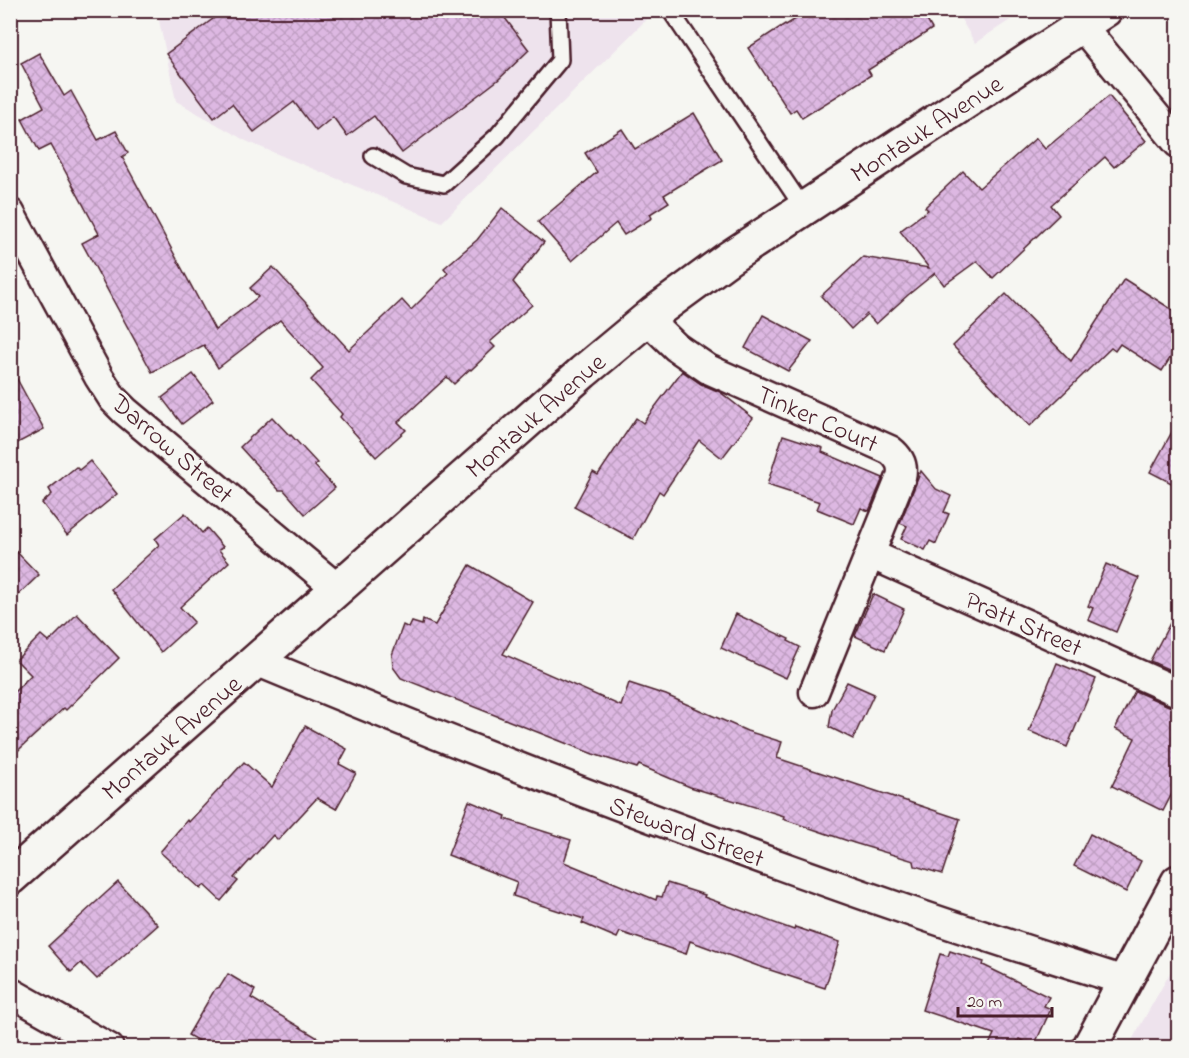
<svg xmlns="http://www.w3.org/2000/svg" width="1189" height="1058" font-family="'Indie Flower',sans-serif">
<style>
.built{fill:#eee3ed}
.building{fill:url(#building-cross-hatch);stroke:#4a1f2b;stroke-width:1.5}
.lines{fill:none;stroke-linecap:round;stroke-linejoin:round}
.lane-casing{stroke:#4a1f2b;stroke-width:20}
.street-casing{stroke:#4a1f2b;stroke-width:33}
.secondary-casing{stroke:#4a1f2b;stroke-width:38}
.lane{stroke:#f6f6f2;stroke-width:15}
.street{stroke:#f6f6f2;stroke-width:28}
.secondary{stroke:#f6f6f2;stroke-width:33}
.labels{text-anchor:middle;stroke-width:6;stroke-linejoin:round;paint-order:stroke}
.street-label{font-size:26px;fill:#4a1f2b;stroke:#f6f6f2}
</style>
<defs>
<pattern id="building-cross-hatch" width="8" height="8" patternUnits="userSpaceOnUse" patternTransform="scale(1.5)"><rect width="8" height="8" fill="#ddb8e2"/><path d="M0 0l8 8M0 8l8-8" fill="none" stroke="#bf9ec2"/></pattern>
</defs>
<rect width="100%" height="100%" fill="#f6f6f2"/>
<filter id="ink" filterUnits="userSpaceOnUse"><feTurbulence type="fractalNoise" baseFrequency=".0167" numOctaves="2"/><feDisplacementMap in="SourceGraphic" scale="12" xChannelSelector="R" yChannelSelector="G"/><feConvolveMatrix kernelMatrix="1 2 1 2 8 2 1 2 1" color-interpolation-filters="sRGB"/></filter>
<g filter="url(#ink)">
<g class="built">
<path d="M157,11H655L442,222L246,141L176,101Z"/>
<path d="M956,11H1024L975,43Z"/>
<path d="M1178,959V1047H1128Z"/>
</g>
<g class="building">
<path d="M225,10H499L529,50L498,80L402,153L374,116L347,136L333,117L316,131L294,102L254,132L232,104L214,118L166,54Z"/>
<path d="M810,10H921L932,29L868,70L871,75L802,118L796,109L790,113L748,48L785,24L786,25Z"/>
<path d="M39,53L64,96L71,91L98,140L116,131L128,153L122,157L215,330L258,297L250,288L273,267L349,350L402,300L411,310L448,273L444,268L477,240L502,208L544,242L513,282L532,305L490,342L495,347L471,370L470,369L454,384L447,377L398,422L406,430L376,457L340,417L342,414L311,380L323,368L280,320L218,368L204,345L152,372L82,243L99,234L51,145L39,151L22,119L44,107L21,63Z"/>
<path d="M1109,96L1146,141L1114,167L1105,157L1051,205L1059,215L993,278L977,261L944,285L935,273L908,295L876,324L867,314L851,329L821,296L863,257L929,268L900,231L928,210L925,207L963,171L979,188L1036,138L1045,149Z"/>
<path d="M694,113L722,160L664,195L669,202L650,214L652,218L624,235L616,223L572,261L538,222L597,172L585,153L622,129L635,149Z"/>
<path d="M1124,279L1179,314V344L1162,371L1120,344L1115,351L1111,348L1030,426L953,346L1006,294L1071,361Z"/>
<path d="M763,315L812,341L788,371L745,348Z"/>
<path d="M10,366L44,429L10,447Z"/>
<path d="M682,371L701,384L720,392L753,418L722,458L699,440L663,494L659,491L633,539L574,507L593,472L598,475L636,418L643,423Z"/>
<path d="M193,374L213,400L182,424L162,398Z"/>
<path d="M272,417L290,436L291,435L317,463L314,465L335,488L305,514L284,490H279L240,447Z"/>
<path d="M1179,419V487L1150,472Z"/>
<path d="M783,435L823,448L822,452L883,478L869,511L861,508L854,524L817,509L820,502L767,485Z"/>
<path d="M90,461L117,494L67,535L42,503L52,494L49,489L76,467L79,470Z"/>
<path d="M921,471L936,489L951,496L944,512L949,514L936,544L930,541L925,550L901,539L907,526L900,523Z"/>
<path d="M185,513L202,533L207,528L223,547L219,550L229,562L180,607L194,622L161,652L111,589L159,545L155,539Z"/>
<path d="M10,545L39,575L10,603Z"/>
<path d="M1106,564L1139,578L1116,632L1088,620L1093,608L1088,606Z"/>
<path d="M470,565L533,602L503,654L621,706L629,683L666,695L747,731L782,742L777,758L960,819L942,874L915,866L914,861L854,843L783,819L784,816L690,787L639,765L637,768L593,754L401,678L393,667L392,655L403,625L409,628L412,622L422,625L423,620L435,625Z"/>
<path d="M873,594L904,609L885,650L855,636Z"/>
<path d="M1179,606V674L1150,661Z"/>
<path d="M77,614L119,658L66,710L64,708L10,758V696L31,675L16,660L41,635L49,642Z"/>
<path d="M736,614L789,639L788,641L800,647L786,678L721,648Z"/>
<path d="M1057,663L1096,679L1067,747L1029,731Z"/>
<path d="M847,682L874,694L853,739L829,727L832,710Z"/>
<path d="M1135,691L1171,707L1179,708V780L1163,811L1112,786L1135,738L1115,729Z"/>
<path d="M305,726L347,749L339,764L356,773L336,809L317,798L278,840L273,835L234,878L238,881L221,901L204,885L201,889L160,852L187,820L189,822L244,762L272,787Z"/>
<path d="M469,801L506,816L505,819L571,840L564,862L656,900L657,896L662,897L667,883L705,895L704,897L794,930L795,927L840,942L825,988L758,966L690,941L686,954L620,932L617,938L582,923L584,919L513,896L517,882L448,855Z"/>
<path d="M1090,834L1141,861L1126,892L1074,866Z"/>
<path d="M118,882L158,925L97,979L81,963L71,972L48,946Z"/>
<path d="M950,951L984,962L983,965L1049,997L1044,1006L1051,1009L1034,1046L1019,1039L1015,1047H988L994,1034L922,1010L940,954L948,956Z"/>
<path d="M228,974L255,990L251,998L333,1047H209L188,1035L215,989L220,987Z"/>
</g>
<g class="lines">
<g class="lane-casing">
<g id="lane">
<path d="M670,10L804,209"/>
<path d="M373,156L406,176L444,184L497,136L560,60L558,10"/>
</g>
</g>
<g class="street-casing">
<g id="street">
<path d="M1081,25L1178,143"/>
<path d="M10,213L99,377L113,399L125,411L338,589"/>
<path d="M647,319L676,347L708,369L890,450C899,457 904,465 901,477L814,692"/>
<path d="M870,554L1178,692"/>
<path d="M256,661C448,741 642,817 838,886C933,920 1029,951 1125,981"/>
<path d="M10,992L109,1048"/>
</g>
</g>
<g class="secondary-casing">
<g id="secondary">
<path d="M10,878L583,372L654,313L729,258L1105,10"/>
<path d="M1089,1048L1178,882"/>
</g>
</g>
<use href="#lane" class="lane"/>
<use href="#street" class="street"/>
<use href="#secondary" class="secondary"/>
</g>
</g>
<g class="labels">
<g class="street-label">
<text transform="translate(926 128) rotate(-33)" y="9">Montauk Avenue</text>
<text transform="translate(535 415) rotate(-41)" y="9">Montauk Avenue</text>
<text transform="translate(818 418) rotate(24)" y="9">Tinker Court</text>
<text transform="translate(173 448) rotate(41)" y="9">Darrow Street</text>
<text transform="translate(1024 623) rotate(24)" y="9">Pratt Street</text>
<text transform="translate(171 737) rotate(-41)" y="9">Montauk Avenue</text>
<text transform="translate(687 831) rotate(20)" y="9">Steward Street</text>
</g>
</g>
<rect width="1189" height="1058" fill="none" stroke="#f6f6f2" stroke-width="36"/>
<rect x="18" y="18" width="1153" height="1022" fill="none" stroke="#4a1f2b" stroke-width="2" filter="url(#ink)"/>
<path d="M958 1007v9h94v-9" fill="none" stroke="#4a1f2b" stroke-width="3"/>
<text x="967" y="1007" font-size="18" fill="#4a1f2b" stroke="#f6f6f2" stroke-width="4.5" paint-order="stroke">20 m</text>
</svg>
